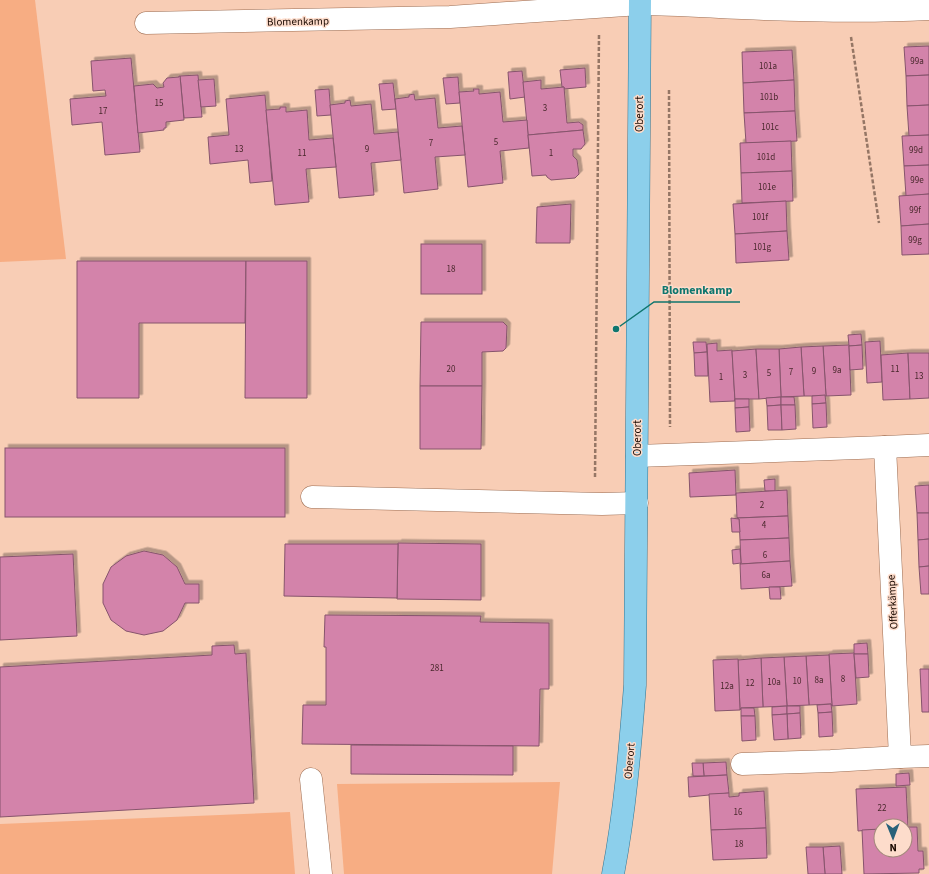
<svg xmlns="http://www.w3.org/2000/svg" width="929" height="874" font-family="'Source Sans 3',sans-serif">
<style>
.green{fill:#f7ad83}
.building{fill:#d383aa;stroke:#86546c;filter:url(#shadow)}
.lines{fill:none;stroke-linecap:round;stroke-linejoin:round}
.minor-casing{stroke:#9d6d52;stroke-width:23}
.major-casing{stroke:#337591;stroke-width:23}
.path{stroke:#957665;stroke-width:2.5;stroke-dasharray:4 2;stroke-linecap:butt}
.minor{stroke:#fff;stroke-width:22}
.major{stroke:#8ccfeb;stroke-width:22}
.labels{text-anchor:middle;stroke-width:3;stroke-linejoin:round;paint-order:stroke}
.number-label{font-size:9px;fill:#49282c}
.street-label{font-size:11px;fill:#1b0a02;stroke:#fddccb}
.leader{fill:none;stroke:#0f766e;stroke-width:1.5}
.callout-dot{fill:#0f766e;stroke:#fddccb;stroke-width:1.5}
.callout-label{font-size:12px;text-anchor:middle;font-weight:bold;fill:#0f766e;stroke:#fddccb;stroke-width:3;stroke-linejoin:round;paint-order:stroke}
</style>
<defs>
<filter id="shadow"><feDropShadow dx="3.5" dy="-3.5" stdDeviation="0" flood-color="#0004"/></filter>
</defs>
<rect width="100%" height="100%" fill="#f8cdb5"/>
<g class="green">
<path d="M0,0H35L66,259L0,262Z"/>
<path d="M560,782L552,874H344L337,784Z"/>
<path d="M290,812L295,874H0V824Z"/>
</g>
<g class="building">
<path d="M929,46V75L906,76L904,47Z"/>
<path d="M792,50L794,80L743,83L742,52Z"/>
<path d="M131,58L140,152L105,155L102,122L72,125L70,99L106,96L105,90L93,91L91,61Z"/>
<path d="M585,68L586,87L564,89V87H562L560,70Z"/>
<path d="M522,71L525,97L510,99L508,72Z"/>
<path d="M198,75L202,117L184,118L180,76Z"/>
<path d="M929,75V105L907,106L906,76Z"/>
<path d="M179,76H180L184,120L166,122V128H164V130L138,133L134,86L153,84L157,88L164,87L163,83L167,78L179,77Z"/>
<path d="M458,77L460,103L446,104L443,78Z"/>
<path d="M214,79L216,106L201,107L198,80Z"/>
<path d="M541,80V89L564,87L567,123L579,122L583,125V130L528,135L523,82Z"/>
<path d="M794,80L795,111L744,113L743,83Z"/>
<path d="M393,83L396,109L382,110L379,84Z"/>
<path d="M329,89L331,115L317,116L315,90Z"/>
<path d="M473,89H479V94L500,92L503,122L527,120L529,148L500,151L503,183L468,187L459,92L474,91Z"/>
<path d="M414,94L415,100L435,98L438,128L462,126L465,155L435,157L438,189L404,193L395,99L409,97V95Z"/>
<path d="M265,95L272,181L250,183L248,160L210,164L208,137L229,135L226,99Z"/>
<path d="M350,100L351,106L371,104L374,134L398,132L401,160L371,163L374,195L339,198L330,105L345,103V101Z"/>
<path d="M929,105V135L909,136L907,106Z"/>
<path d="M280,107H286V112L307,110L309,140L333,138L336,167L306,169L309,202L275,205L266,110L280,109Z"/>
<path d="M795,111L797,141L746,143L744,113Z"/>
<path d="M583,130L585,144L581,149H573V156L577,160L579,174L575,178L551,180L547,177L546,175L532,176L528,135Z"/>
<path d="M929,135V165L904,166L902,136Z"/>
<path d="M791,141L792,171L741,173L740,143Z"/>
<path d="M929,165V194L906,196L904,166Z"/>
<path d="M792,171L793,201L742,203L741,173Z"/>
<path d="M929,194V224L901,226L899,196Z"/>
<path d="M786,201L787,231L735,234L733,204Z"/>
<path d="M571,204L570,243H536L537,207Z"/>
<path d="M929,224V254L902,255L901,226Z"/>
<path d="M787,231L789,260L736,263L735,234Z"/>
<rect x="421" y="244" width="61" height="50"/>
<path d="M77,261H246L245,323H139V398H77Z"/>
<path d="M246,261H307V398H245Z"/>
<path d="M421,322H503L507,326L506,348L503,351L482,352V386H420Z"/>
<path d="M861,334L862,345L849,346L848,335Z"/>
<path d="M880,341L882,382L867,383L865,342Z"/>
<path d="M693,342H706L707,352L694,353Z"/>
<path d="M717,343V351L732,350L735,401L710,402L707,344Z"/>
<path d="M849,345L851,395L826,396L823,346Z"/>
<path d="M862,345L863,369L850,370L849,346Z"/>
<path d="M823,346L826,396H804L801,347Z"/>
<path d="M801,347L804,396L781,397L779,349Z"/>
<path d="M756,349L759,399H735V401L732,351Z"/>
<path d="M756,349H779L781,397L759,399Z"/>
<path d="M707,352L708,376H695L694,353Z"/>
<path d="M908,353L910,399L883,400L881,355Z"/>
<path d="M908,353H929V398L910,399Z"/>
<path d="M420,386H482L481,449H420Z"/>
<path d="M825,395L826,403L812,404V396Z"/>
<path d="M781,397V405L767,406L766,398Z"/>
<path d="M781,397H794L795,405H781Z"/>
<path d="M735,399H749V407L735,408Z"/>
<path d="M826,403L827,427L813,428L812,404Z"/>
<path d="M781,405L782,430H768L767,406Z"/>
<path d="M781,405H795L796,429L782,430Z"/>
<path d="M749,407L750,431L736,432L735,408Z"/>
<rect x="5" y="448" width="280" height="69"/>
<path d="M735,470L736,495L690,497L689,473Z"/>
<path d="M775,479V491H765L764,480Z"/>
<path d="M929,485V513H917L915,486Z"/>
<path d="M787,490L788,516L737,518L736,493Z"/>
<path d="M917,513H929V539L918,540Z"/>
<path d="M788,516L789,538L740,540L739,519L737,518Z"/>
<path d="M731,518L739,519L740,532H732Z"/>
<path d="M789,538L790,561L740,564L741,563L740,540Z"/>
<path d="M929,539V566L919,567L918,540Z"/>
<path d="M398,543L481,544V600L397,599Z"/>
<path d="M285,544H398L397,598L284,596Z"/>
<path d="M740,549L741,563L733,564L732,550Z"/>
<path d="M144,551L163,555L177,567L185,584H199V603H185L177,620L163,631L144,635L126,631L111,620L103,603V584L111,567L126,556Z"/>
<path d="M73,554L77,636L0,640V557Z"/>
<path d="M790,561L792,586L741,589L740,564Z"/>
<path d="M929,566V594H921L919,567Z"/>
<path d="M769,587H780L781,599H770Z"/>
<path d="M325,615L481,616L480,622L549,623V689H540L539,746L302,744L303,705H326V647H324Z"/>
<path d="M867,643L868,654H854V644Z"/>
<path d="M234,645L235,654L246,653L254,803L0,817V667L212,655V646Z"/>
<path d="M854,653L857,704L832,706L829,654Z"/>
<path d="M854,654H868L869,677L856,678Z"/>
<path d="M829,655L832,706L831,704L809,705L806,656Z"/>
<path d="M806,656L809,705L787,706L784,657Z"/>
<path d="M784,657L787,706L763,707L761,658Z"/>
<path d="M761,658L763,707L741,708L740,710L738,660Z"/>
<path d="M738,659L740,710L715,711L713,660Z"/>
<path d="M920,669H929V712H922Z"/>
<path d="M831,704L832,712L818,713L817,705Z"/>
<path d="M787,706V714L772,715V707Z"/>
<path d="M787,706H800V713L787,714Z"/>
<path d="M741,708H754L755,716H741Z"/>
<path d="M832,712L833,736L819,737L818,713Z"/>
<path d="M800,713L801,738L788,739L787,714Z"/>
<path d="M787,714L788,739L774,740L772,715Z"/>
<path d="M741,716H755L756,740L742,741Z"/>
<path d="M351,745L513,746V775L351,774Z"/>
<path d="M726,762L727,775L704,776L703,763Z"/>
<path d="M692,763H703L704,776H693Z"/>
<path d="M909,773L910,785L896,786V774Z"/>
<path d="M727,775L729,793L689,797L688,777Z"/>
<path d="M906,787L908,828H905V826H881V829L858,831L856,789Z"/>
<path d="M764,791L766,828L711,830L709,794L729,793V797L739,796V793Z"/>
<path d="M908,827H917L918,851H923L924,869H919V873L864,874L862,830L881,829V850H905V828Z"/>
<path d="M766,828L767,858L713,860L711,830Z"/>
<path d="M840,846L842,874H825L823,847Z"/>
<path d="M806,847H823L825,874H808Z"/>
</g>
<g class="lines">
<g class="minor-casing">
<g id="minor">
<path d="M146,23L450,17L640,4C681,4 723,8 764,9C819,11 874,12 929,9"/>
<path d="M885,447L929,445"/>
<path d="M637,456L885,447L900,757L929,756"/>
<path d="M312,497L602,504L637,503"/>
<path d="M742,764L831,761L900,757"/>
<path d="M311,779L321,874"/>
</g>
</g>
<g class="major-casing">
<path id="major" d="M613,874C625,811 630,749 635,685L640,0"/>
</g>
<g class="path">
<path d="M851,37L879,223"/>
<path d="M669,90L670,427"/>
<path d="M595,477L599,34"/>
</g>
<use href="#minor" class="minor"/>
<use href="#major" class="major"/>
</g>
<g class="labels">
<g class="number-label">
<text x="917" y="64">99a</text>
<text x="768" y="69">101a</text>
<text x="769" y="100">101b</text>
<text x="159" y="106">15</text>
<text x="545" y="111">3</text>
<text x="103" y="114">17</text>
<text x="770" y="130">101c</text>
<text x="496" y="145">5</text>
<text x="431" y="146">7</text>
<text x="239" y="152">13</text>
<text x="367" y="152">9</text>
<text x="916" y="153">99d</text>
<text x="302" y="156">11</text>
<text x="551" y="156">1</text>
<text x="766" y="160">101d</text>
<text x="917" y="183">99e</text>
<text x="767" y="190">101e</text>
<text x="915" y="213">99f</text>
<text x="760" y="220">101f</text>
<text x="915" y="243">99g</text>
<text x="762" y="250">101g</text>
<text x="451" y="272">18</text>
<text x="451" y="372">20</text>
<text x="895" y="372">11</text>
<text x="837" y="373">9a</text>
<text x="814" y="374">9</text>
<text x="791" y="375">7</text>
<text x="769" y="376">5</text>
<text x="745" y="378">3</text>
<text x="919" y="379">13</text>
<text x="721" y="380">1</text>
<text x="762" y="508">2</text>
<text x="764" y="528">4</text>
<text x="765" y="558">6</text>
<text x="766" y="578">6a</text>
<text x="437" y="671">281</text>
<text x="843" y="682">8</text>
<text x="819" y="683">8a</text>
<text x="797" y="684">10</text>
<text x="774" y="685">10a</text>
<text x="750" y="686">12</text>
<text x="727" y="689">12a</text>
<text x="882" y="811">22</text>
<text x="738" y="815">16</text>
<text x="739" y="847">18</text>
</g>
<g class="street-label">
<text transform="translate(298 21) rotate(-1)" y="4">Blomenkamp</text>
<text transform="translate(639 114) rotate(-90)" y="4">Oberort</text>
<text transform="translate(637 438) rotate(-90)" y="4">Oberort</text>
<text transform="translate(892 602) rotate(-93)" y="4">Offerkämpe</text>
<text transform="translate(629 761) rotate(-85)" y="4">Oberort</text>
</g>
</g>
<path class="leader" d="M616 329L654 302H740"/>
<circle class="callout-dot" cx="616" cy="329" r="4"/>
<g class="callout-label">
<text x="697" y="294">Blomenkamp</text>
</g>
<g transform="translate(893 838) rotate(179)"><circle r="19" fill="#fddccb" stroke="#a3887b"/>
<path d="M0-3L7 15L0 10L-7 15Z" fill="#28617a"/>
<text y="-6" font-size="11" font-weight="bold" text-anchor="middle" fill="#1b0a02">N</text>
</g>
</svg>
